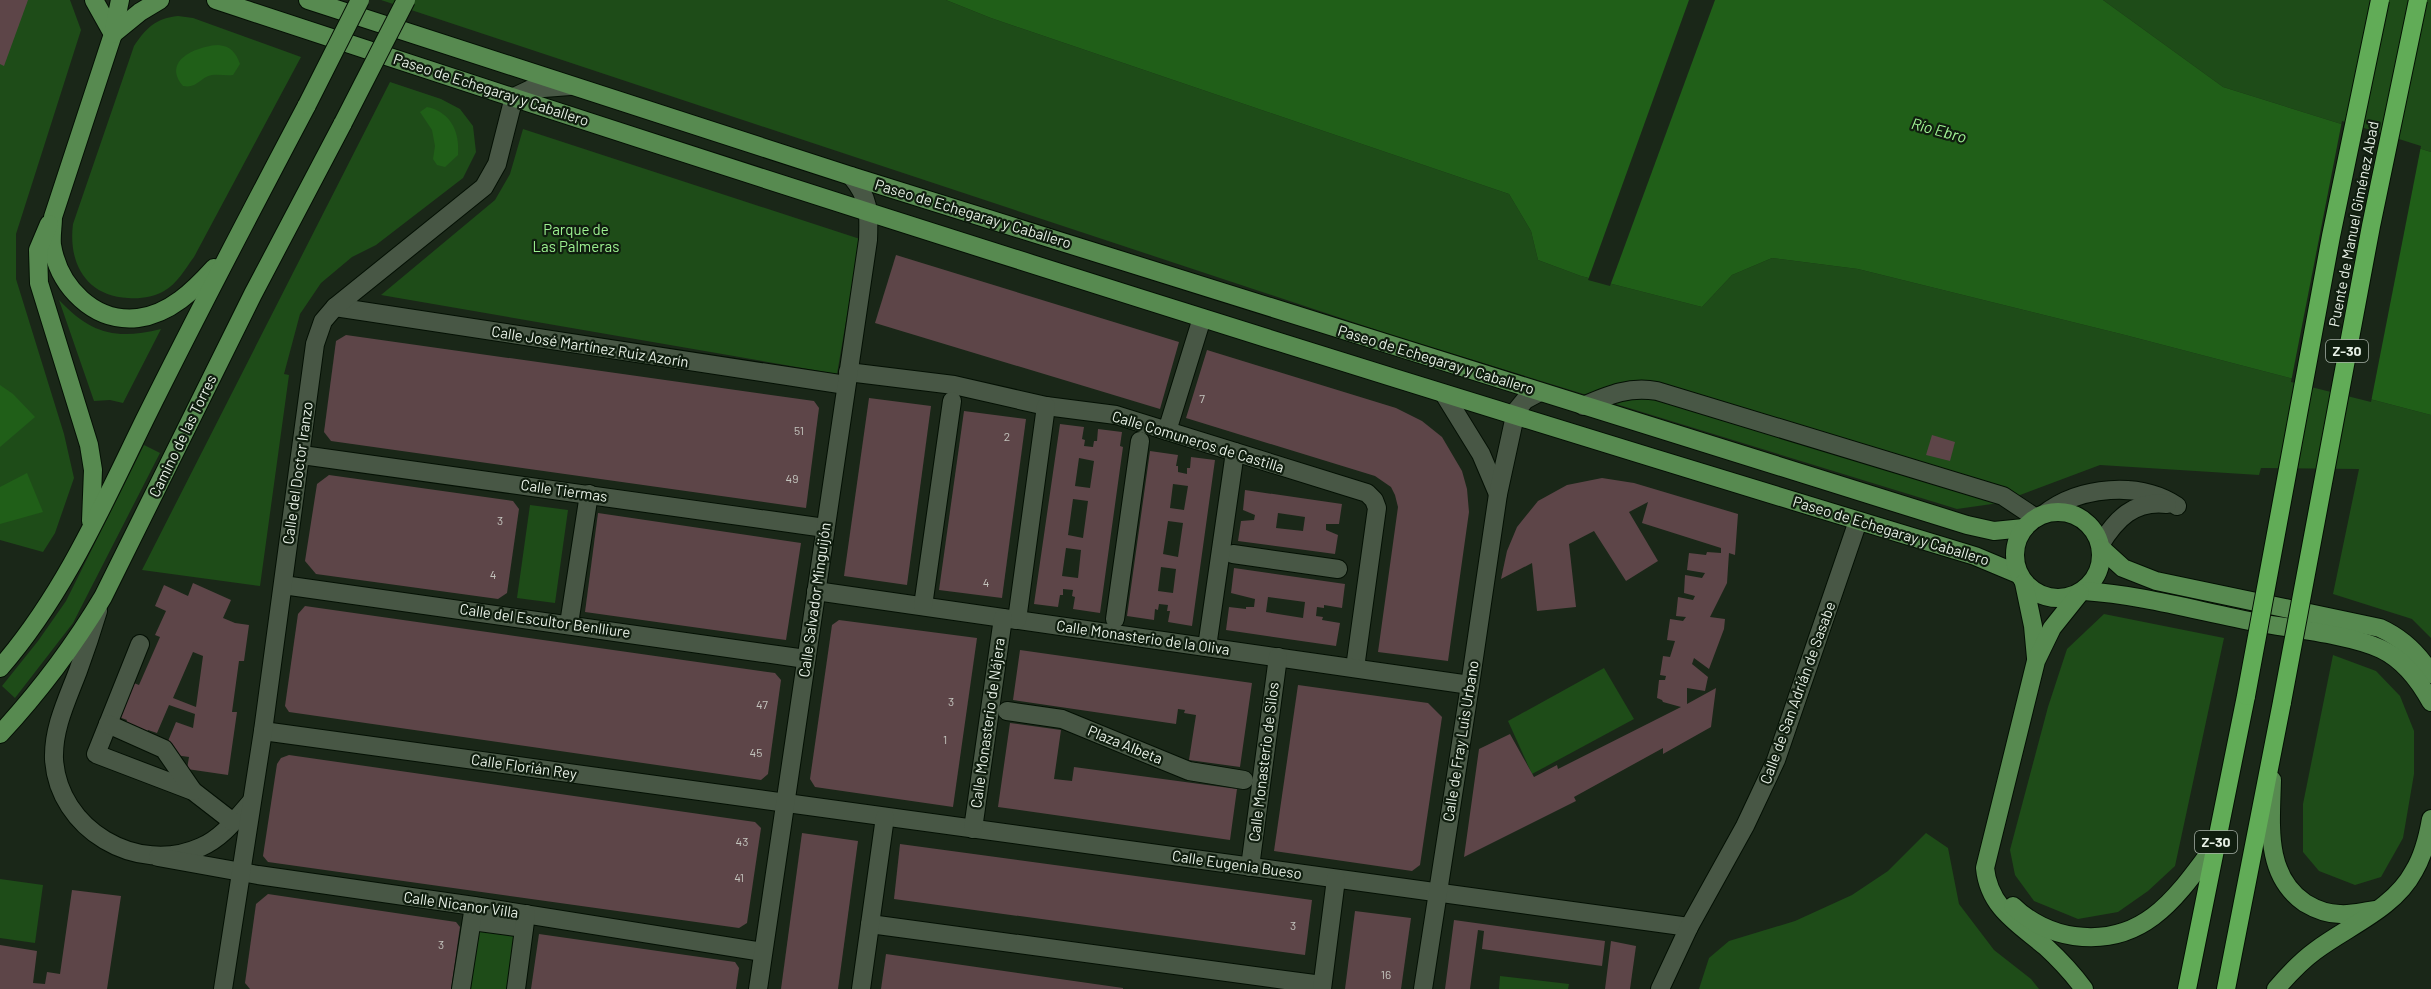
<svg xmlns="http://www.w3.org/2000/svg" width="2431" height="989" font-family="Barlow,sans-serif">
<style>
.green{fill:#1e4c18}
.water{fill:#205f18}
.pier{fill:#1a2718}
.building{fill:#5d4548;fill-rule:evenodd}
.lines{fill:none;stroke-linecap:round;stroke-linejoin:round}
.minor-casing{stroke:#041004;stroke-width:20}
.major-casing{stroke:#041004;stroke-width:20}
.highway-casing{stroke:#041004;stroke-width:20}
.minor{stroke:#485745;stroke-width:18}
.major{stroke:#578a50;stroke-width:18}
.highway{stroke:#61ac57;stroke-width:18}
.major-bridge-casing{stroke:#041004;stroke-width:20;stroke-linecap:butt}
.highway-bridge-casing{stroke:#041004;stroke-width:20;stroke-linecap:butt}
.major-bridge{stroke:#578a50;stroke-width:18}
.highway-bridge{stroke:#61ac57;stroke-width:18}
.labels{text-anchor:middle;stroke-width:4.5;stroke-linejoin:round;paint-order:stroke}
.number-label{font-size:12px;fill:#c4c5be}
.shield{fill:#101e0f;stroke:#a6b1a6;stroke-width:1.5}
.shield-label{font-size:14px;font-weight:bold;fill:#e7f0e6}
.street-label{font-size:15px;fill:#e7f0e6;stroke:#101e0f}
.park-label{font-size:15px;fill:#9df191;stroke:#101e0f}
.water-label{font-size:16px;font-style:italic;fill:#a3f797;stroke:#101e0f}
</style>
<rect width="100%" height="100%" fill="#1a2718"/>
<g class="green">
<path d="M0,0H70L81,30L16,234V279L64,434L74,478L55,533L43,552L0,540Z"/>
<path d="M381,0H946L991,18L1509,194L1531,231L1538,260L1581,276L1702,307L1732,275L1772,258L1858,269L2125,335L2431,415V638L2412,619L2333,594L2359,469L2261,468L2259,475L2100,465L1999,503L1957,509L1395,336Z"/>
<path d="M2103,0H2431V152L2223,87Z"/>
<path d="M178,16L193,18L301,57L194,257C185,269 177,284 164,291C154,297 140,299 128,298C86,296 68,263 73,224L134,46C146,28 156,18 178,16Z"/>
<path d="M390,82L441,99L460,109L473,126L476,152L463,178L376,245L352,257L321,283L300,314L284,374L289,375L260,586L142,570Z"/>
<path d="M523,129L860,239L837,374L381,295L495,200L510,174Z"/>
<path d="M59,300C91,334 116,340 161,329L123,403L110,400L94,401Z"/>
<path d="M144,445L160,453L73,623L15,698L2,686L38,641L66,601Z"/>
<path d="M530,505L568,510L555,603L517,598Z"/>
<path d="M2104,614L2224,638L2175,866L2148,891L2118,912L2078,919L2034,901L2015,875L2010,850L2048,707L2067,649Z"/>
<path d="M2333,655L2376,671L2400,696L2414,731V774L2403,838L2381,877L2355,885L2319,871L2303,852V804Z"/>
<path d="M1604,668L1634,719L1532,774L1508,721Z"/>
<path d="M1926,833L1948,848L1959,904L1994,950L2031,979L2039,989H1699L1709,958L1729,941L1795,921L1852,895L1888,871Z"/>
<path d="M0,879L43,885L35,943L0,938Z"/>
<path d="M476,927L517,932L509,989H467Z"/>
<path d="M1500,976L1569,984L1568,989H1499Z"/>
</g>
<g class="water">
<path d="M946,0H2103L2223,87L2431,152V415L2125,335L1858,269L1772,258L1732,275L1702,307L1581,276L1538,260L1531,231L1509,194L991,18Z"/>
<path d="M218,45C231,46 236,53 240,64L233,75C226,76 219,74 212,75C200,77 197,89 183,86C161,60 198,46 218,45Z"/>
<path d="M427,107C451,112 460,132 458,155L445,167L437,165L433,159L435,146L432,130L420,112Z"/>
<path d="M0,385L13,394L35,417L0,447Z"/>
<path d="M27,473L43,512L0,524V487Z"/>
</g>
<g class="pier">
<path d="M1689,0H1715L1610,286L1588,280Z"/>
<path d="M2342,121L2421,146L2371,402L2291,382Z"/>
</g>
<g class="building">
<path d="M0,0H28L4,66L0,64Z"/>
<path d="M896,255L1179,342L1160,409L875,323Z"/>
<path d="M346,335L814,401L819,408L806,508L331,441L324,432L336,341Z"/>
<path d="M1207,350L1396,408L1422,421L1442,437L1462,471L1467,489L1469,512L1448,661L1378,652L1398,507L1395,495L1391,487L1375,476L1186,418Z"/>
<path d="M869,398L931,406L907,585L844,576Z"/>
<path d="M964,411L1026,419L1002,598L939,590Z"/>
<path d="M1060,424L1084,427L1082,439L1085,440L1084,446L1093,447L1094,441H1097L1098,429L1122,432L1120,446L1123,447L1100,613L1073,609L1075,597L1072,596L1073,590L1063,589V595H1060L1058,607L1034,604ZM1079,458L1094,461L1090,488L1075,486ZM1073,499L1088,501L1083,538L1068,535ZM1066,548L1081,550L1078,578L1062,576Z"/>
<path d="M1932,435L1955,442L1950,461L1926,455Z"/>
<path d="M1150,451L1178,455L1176,466H1178V472L1187,474V468H1190L1191,457L1215,460L1192,626L1168,622L1170,611H1167L1168,605L1159,604L1158,610L1155,609L1154,620L1127,616ZM1173,484L1188,486L1184,510L1170,508ZM1168,521L1183,523L1178,557L1163,554ZM1161,567L1176,569L1173,593L1158,591Z"/>
<path d="M329,475L513,501L519,509L507,593L498,599L316,574L305,561L317,484Z"/>
<path d="M1602,478L1634,483L1738,514L1735,555L1729,553L1727,583L1710,617L1725,619L1724,629L1709,669L1694,658L1692,664L1708,677L1705,691L1687,688V704L1716,688L1711,727L1663,754V748L1574,797L1576,801L1464,857L1479,749L1510,734L1534,777L1557,765L1558,769L1681,707L1663,702L1662,700L1657,698L1659,680H1665L1666,676L1660,675L1663,656L1670,657L1675,641L1667,640L1670,619L1683,621L1686,617L1676,616L1678,597L1693,600L1695,596L1684,593L1685,575L1702,578L1705,573L1687,570L1689,553L1706,555L1707,552L1721,553V548L1642,523L1648,502L1629,512L1658,561L1626,581L1594,531L1569,544L1576,607L1537,611L1532,563L1501,579L1507,551L1517,527L1538,501L1567,485Z"/>
<path d="M1245,490L1342,504L1339,524H1326V530L1338,535L1335,554L1238,541L1241,521L1254,520L1255,515L1243,510ZM1278,513L1305,517L1303,531L1276,528Z"/>
<path d="M598,513L801,543L786,640L585,612Z"/>
<path d="M1234,568L1345,584L1342,608L1324,605V608L1317,607L1316,616L1323,617L1322,620L1340,623L1336,646L1226,630L1229,607L1246,609V607H1254L1255,599L1231,593ZM1268,597L1305,602L1303,618L1266,612Z"/>
<path d="M193,583L231,600L223,618L235,623L249,625L244,661H239L232,712H237L228,775L187,769L189,757L175,755L166,746L176,722L193,728L195,714L169,705L157,733L148,730L143,742L121,733L127,720L119,717L134,683L139,685L160,637L155,635L166,611L155,606L164,585L188,596ZM193,652L203,656L196,707L173,698Z"/>
<path d="M305,606L775,673L781,680L768,774L761,780L289,712L285,706L298,614Z"/>
<path d="M839,620L977,638L953,807L815,787L810,779L832,625Z"/>
<path d="M1020,650L1252,683L1240,767L1189,760L1196,715L1184,713L1185,710L1178,709L1176,724L1013,700Z"/>
<path d="M1298,685L1428,703L1442,717L1420,865L1412,871L1274,851Z"/>
<path d="M1010,723L1061,730L1054,779L1072,781L1074,767L1237,789L1230,840L998,807Z"/>
<path d="M289,755L755,822L761,828L747,923L739,928L268,862L263,856L277,764L281,758Z"/>
<path d="M802,833L858,841L838,989H781Z"/>
<path d="M900,844L1312,900L1305,955L894,899Z"/>
<path d="M72,890L121,896L107,989H0V945L37,951L33,983L45,984L47,972L60,974Z"/>
<path d="M268,894L456,922L460,927L451,989H250L245,983L256,904Z"/>
<path d="M1355,911L1411,918L1401,989H1345Z"/>
<path d="M1454,920L1605,941L1602,966L1482,949L1484,931L1478,930L1470,989H1445Z"/>
<path d="M539,934L735,962L739,968L736,989H531Z"/>
<path d="M1611,941L1636,946L1630,989H1605Z"/>
<path d="M886,954L1123,988V989H881Z"/>
</g>
<g class="lines">
<g class="minor-casing">
<g id="minor">
<path d="M335,307L846,385"/>
<path d="M848,372L954,385L1046,406L1116,415L1367,493L1374,500L1377,508L1355,668"/>
<path d="M1444,394L1481,454L1498,494"/>
<path d="M1583,406C1609,395 1629,386 1657,391L2003,496L2036,518"/>
<path d="M1167,431L1202,318"/>
<path d="M302,455L825,528"/>
<path d="M2044,514C2080,486 2139,481 2177,506"/>
<path d="M2100,545C2116,519 2134,500 2167,504"/>
<path d="M1233,554L1338,569"/>
<path d="M283,585L806,659"/>
<path d="M816,591L1470,685"/>
<path d="M923,606L952,401"/>
<path d="M98,611C92,631 85,652 78,671C67,700 53,728 54,759C58,829 137,876 201,847C222,838 236,819 251,802"/>
<path d="M1115,619L1140,441"/>
<path d="M1017,620L1046,406"/>
<path d="M569,624L589,494"/>
<path d="M140,644L96,754L193,791L233,822"/>
<path d="M1207,647L1235,452"/>
<path d="M1007,711L1062,719L1189,771L1244,780"/>
<path d="M108,724L164,749L193,791"/>
<path d="M263,731L1689,927"/>
<path d="M973,829L1003,618"/>
<path d="M158,857L258,875L474,906L763,952"/>
<path d="M1250,867L1278,657"/>
<path d="M472,921L524,928"/>
<path d="M870,924L1322,985"/>
<path d="M223,989L263,731L315,344L323,321L335,307L484,187L497,164L514,97L531,89L570,86"/>
<path d="M461,989L474,906"/>
<path d="M516,989L526,914"/>
<path d="M758,989L868,240C869,212 870,199 851,176"/>
<path d="M861,989L885,817"/>
<path d="M1322,989L1336,879"/>
<path d="M1423,989L1470,685L1498,494L1516,411L1525,400L1540,392"/>
<path d="M1660,989L1689,927L1745,826L1776,760L1858,521"/>
</g>
</g>
<g class="major-casing">
<g id="major">
<path d="M94,0L113,34"/>
<path d="M120,0L113,34L53,217C53,226 51,236 52,245C59,287 94,323 138,318C170,314 194,290 214,268"/>
<path d="M216,0C800,193 1386,378 1975,556L2018,574"/>
<path d="M308,0L851,176L1967,525L1994,531L2024,528"/>
<path d="M113,34L140,12L160,0"/>
<path d="M49,224L38,250L39,283L89,445L93,470L91,521"/>
<circle cx="2058" cy="555" r="43"/>
<path d="M2101,548L2123,568L2156,581L2380,628C2402,638 2418,653 2431,674"/>
<path d="M2024,583L2033,626L2036,658"/>
<path d="M2084,591C2144,595 2201,612 2260,623C2294,629 2351,635 2381,649C2404,660 2419,680 2431,702"/>
<path d="M2080,593L2052,628L2036,661L1985,868C1989,908 2019,924 2046,947C2060,960 2073,974 2084,989"/>
<path d="M0,668C63,596 103,505 144,421C197,314 252,209 307,105"/>
<path d="M0,734C40,691 73,647 103,597L253,294L343,123"/>
<path d="M2272,780C2271,824 2264,875 2305,903C2315,909 2328,914 2340,914C2352,915 2365,911 2376,910"/>
<path d="M2013,906C2029,922 2052,933 2074,936C2146,946 2178,895 2216,844"/>
<path d="M2276,989C2288,975 2300,962 2315,951C2348,926 2394,909 2414,871C2423,856 2428,836 2431,819"/>
</g>
</g>
<g class="highway-casing">
<g id="highway">
<path d="M2187,989L2246,696"/>
<path d="M2226,989L2282,702"/>
</g>
</g>
<use href="#minor" class="minor"/>
<use href="#major" class="major"/>
<use href="#highway" class="highway"/>
<g class="major-bridge-casing">
<g id="major-bridge">
<path d="M307,105L360,0"/>
<path d="M343,123L406,0"/>
</g>
</g>
<g class="highway-bridge-casing">
<g id="highway-bridge">
<path d="M2246,696L2331,236L2380,0"/>
<path d="M2282,702L2371,226L2418,0"/>
</g>
</g>
<use href="#major-bridge" class="major-bridge"/>
<use href="#highway-bridge" class="highway-bridge"/>
</g>
<g class="labels">
<g class="number-label">
<text x="1202" y="403">7</text>
<text x="799" y="435">51</text>
<text x="1007" y="441">2</text>
<text x="792" y="483">49</text>
<text x="500" y="525">3</text>
<text x="493" y="579">4</text>
<text x="986" y="587">4</text>
<text x="951" y="706">3</text>
<text x="762" y="709">47</text>
<text x="945" y="744">1</text>
<text x="756" y="757">45</text>
<text x="742" y="846">43</text>
<text x="739" y="882">41</text>
<text x="1293" y="930">3</text>
<text x="441" y="949">3</text>
<text x="1386" y="979">16</text>
</g>
<g class="shield">
<rect x="2326" y="340" width="42" height="22" rx="4.5"/>
<rect x="2195" y="831" width="42" height="22" rx="4.5"/>
</g>
<g class="shield-label">
<text x="2347" y="356">Z-30</text>
<text x="2216" y="847">Z-30</text>
</g>
<g class="street-label">
<text transform="translate(491 90) rotate(18)" y="5">Paseo de Echegaray y Caballero</text>
<text transform="translate(973 214) rotate(17)" y="5">Paseo de Echegaray y Caballero</text>
<text transform="translate(2354 224) rotate(-79)" y="5">Puente de Manuel Giménez Abad</text>
<text transform="translate(590 347) rotate(9)" y="5">Calle José Martínez Ruiz Azorín</text>
<text transform="translate(1436 360) rotate(17)" y="5">Paseo de Echegaray y Caballero</text>
<text transform="translate(183 436) rotate(-64)" y="5">Camino de las Torres</text>
<text transform="translate(1198 442) rotate(17)" y="5">Calle Comuneros de Castilla</text>
<text transform="translate(298 473) rotate(-82)" y="5">Calle del Doctor Iranzo</text>
<text transform="translate(564 491) rotate(8)" y="5">Calle Tiermas</text>
<text transform="translate(1891 531) rotate(17)" y="5">Paseo de Echegaray y Caballero</text>
<text transform="translate(815 600) rotate(-82)" y="5">Calle Salvador Minguijón</text>
<text transform="translate(545 621) rotate(8)" y="5">Calle del Escultor Benlliure</text>
<text transform="translate(1143 638) rotate(8)" y="5">Calle Monasterio de la Oliva</text>
<text transform="translate(1798 693) rotate(-70)" y="5">Calle de San Adrián de Sasabe</text>
<text transform="translate(988 723) rotate(-82)" y="5">Calle Monasterio de Nájera</text>
<text transform="translate(1461 741) rotate(-81)" y="5">Calle de Fray Luis Urbano</text>
<text transform="translate(1125 745) rotate(22)" y="5">Plaza Albeta</text>
<text transform="translate(1264 762) rotate(-83)" y="5">Calle Monasterio de Silos</text>
<text transform="translate(524 767) rotate(8)" y="5">Calle Florián Rey</text>
<text transform="translate(1237 865) rotate(8)" y="5">Calle Eugenia Bueso</text>
<text transform="translate(461 905) rotate(8)" y="5">Calle Nicanor Villa</text>
</g>
<g class="park-label">
<text x="576" y="235">Parque de<tspan x="576" dy="17">Las Palmeras</tspan></text>
</g>
<g class="water-label">
<text transform="translate(1939 130) rotate(15)" y="6">Río Ebro</text>
</g>
</g>
</svg>
